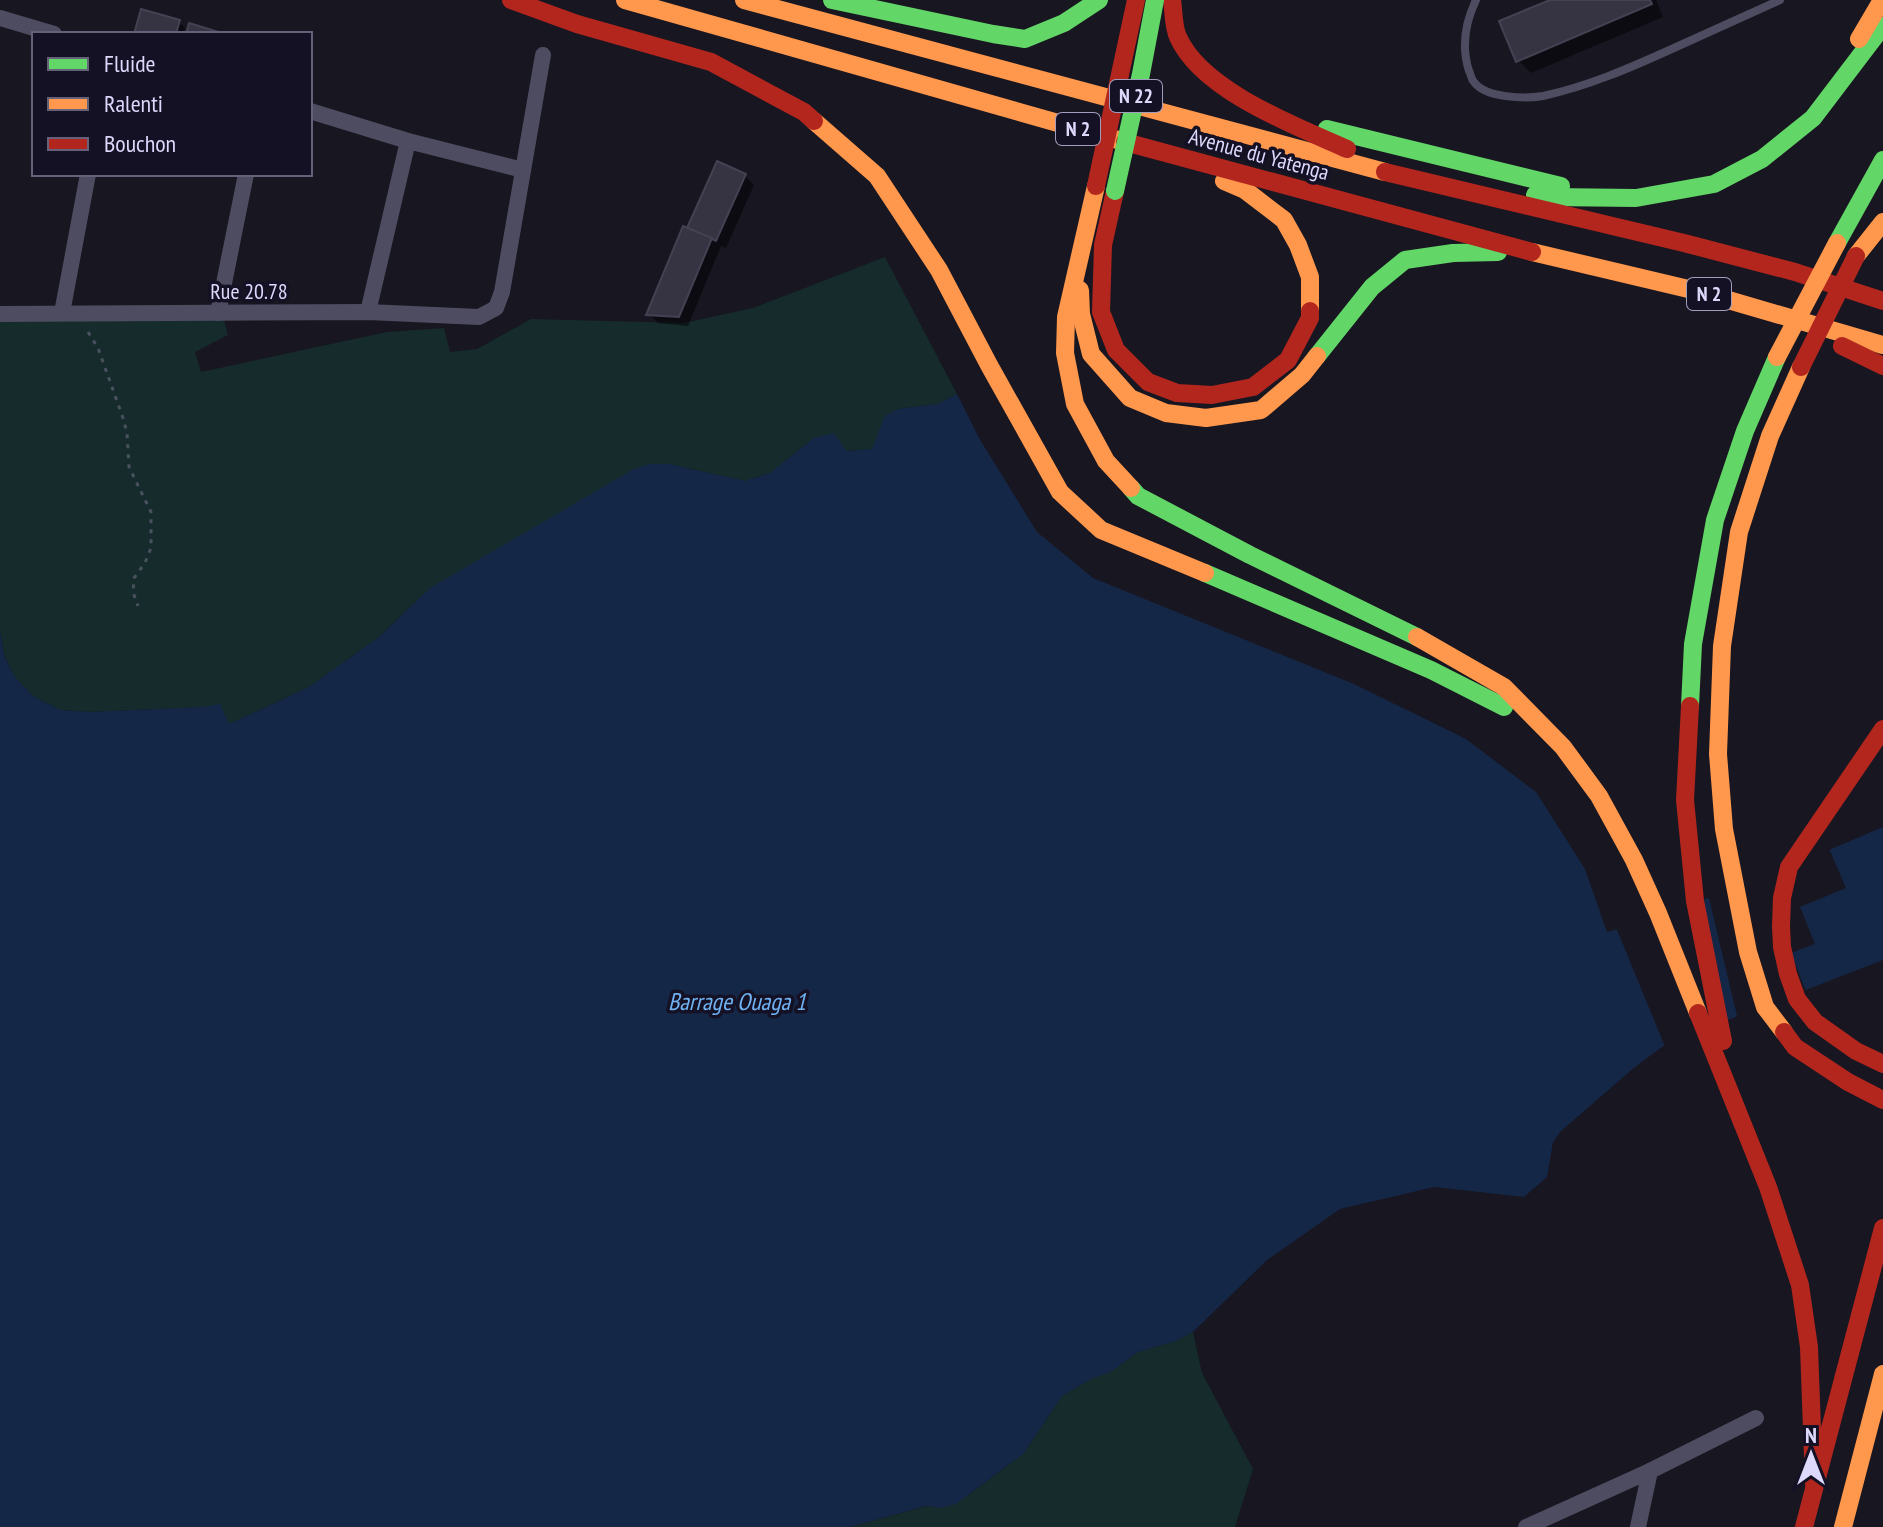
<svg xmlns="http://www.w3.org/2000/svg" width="1883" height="1527" font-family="'PT Sans Narrow',sans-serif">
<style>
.green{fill:#152b2c}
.water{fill:#152747}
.pier{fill:#181620}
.shadow{fill:#0007}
.building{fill:#363442;stroke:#454153;stroke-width:2}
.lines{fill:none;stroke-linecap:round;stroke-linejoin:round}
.path{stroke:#48525e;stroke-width:3;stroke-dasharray:4 6;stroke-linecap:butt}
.lane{stroke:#4e4c60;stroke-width:8}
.street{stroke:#4e4c60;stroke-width:16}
.fast{stroke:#63d668;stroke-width:18}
.slow{stroke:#ff974d;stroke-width:18}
.jam{stroke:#b3261e;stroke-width:18}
.fast-bridge{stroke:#63d668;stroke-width:18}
.slow-bridge{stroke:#ff974d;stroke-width:18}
.jam-bridge{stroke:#b3261e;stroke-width:18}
.labels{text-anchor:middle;stroke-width:7;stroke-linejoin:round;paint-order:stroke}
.shield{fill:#151125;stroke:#a19dbc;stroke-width:2}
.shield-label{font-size:20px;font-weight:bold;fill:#ddd9fc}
.street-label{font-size:22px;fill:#ddd9fc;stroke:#151125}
.water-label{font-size:24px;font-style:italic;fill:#70b2f2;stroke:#151125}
</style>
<rect width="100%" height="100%" fill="#181620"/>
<g class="green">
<path d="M885,257L957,394L938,404L898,409L872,449L846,451L814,438L770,473L745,481L669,464L499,549L430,588L379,637L309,687L229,724L220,705L204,707L88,712L60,710L33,696L14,676L4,654L0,630V319L224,320L228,335L195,352L201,372L387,332L444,328L450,352L477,349L531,319L684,323L753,308Z"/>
<path d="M1193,1332L1202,1373L1253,1469L1235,1527H850L927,1506L940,1508L967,1496L1023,1454L1062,1396L1089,1380L1112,1371L1138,1352L1176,1341Z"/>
</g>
<path class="water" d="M957,394L979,438L1037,532L1093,578L1354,684L1466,739L1536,792L1585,869L1607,932L1642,922L1761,879L1883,827V960L1666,1044L1635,1067L1561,1131L1553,1142L1547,1177L1524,1197L1434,1187L1340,1209L1267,1260L1193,1332L1176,1341L1138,1352L1112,1371L1089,1380L1062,1396L1023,1454L956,1504L940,1508L926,1506L850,1527H0V630L4,655L14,676L33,696L60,710L88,712L204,707L220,704L229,724L309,687L379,637L430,588L634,469L650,464H669L745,481L770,473L814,438L834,433L846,451L872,449L885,416L898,409L938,404Z"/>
<g class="pier">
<path d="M1828,846L1846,888L1800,907L1815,944L1791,953L1807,994L1738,1020L1708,894Z"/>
<path d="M1702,896L1727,1025L1666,1049L1615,925Z"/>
</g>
<g class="shadow">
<path d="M1555,0H1656L1663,17L1531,73L1518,60Z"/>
<path d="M179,22L185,28L183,34H136Z"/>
<path d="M745,176L754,185L726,248L721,246L688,326L658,323L649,314L688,230Z"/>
</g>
<g class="building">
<path d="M1550,0H1650L1652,4L1516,62L1499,21Z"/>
<path d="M141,9L180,20L176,34H134Z"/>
<path d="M189,23L225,34H186Z"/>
<path d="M717,161L746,174L716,241L687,228Z"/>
<path d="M683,226L712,238L679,317L646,315Z"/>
</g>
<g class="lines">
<path class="path" d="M88,332L98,348L123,418L127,433L129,467L151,512V548L145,563L134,578L133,592L138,606"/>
<path class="lane" d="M1476,0C1465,23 1461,46 1469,71C1471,74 1471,79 1474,82C1485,98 1525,99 1543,96C1589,86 1632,67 1674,48C1709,32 1744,16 1780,0"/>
<g class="street">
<path d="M0,18L54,34"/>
<path d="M310,111L408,141L523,170"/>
<path d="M368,312L408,141"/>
<path d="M62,313L88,174"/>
<path d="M218,313L246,174"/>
<path d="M0,314L368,312L479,317L496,308L502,292L543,55"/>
<path d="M1526,1527L1650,1471L1756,1418"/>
<path d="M1638,1527L1650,1471"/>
</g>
<g class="fast">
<path d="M832,0L993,34L1025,39L1064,23L1099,0"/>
<path d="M1327,129L1561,186"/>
<path d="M1535,195L1550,197L1636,198L1714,184L1762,159L1813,118L1883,26"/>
<path d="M1837,243L1883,160"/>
<path d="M1317,356L1372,287L1405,260L1453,253L1498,252"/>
<path d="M1131,488L1138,496L1250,555L1417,637"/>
<path d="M1205,573L1431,670L1504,707"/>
<path d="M1690,706L1693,644L1715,520L1745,431L1777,357"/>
</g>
<g class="slow">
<path d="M625,0L1125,142"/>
<path d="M744,0L1385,172"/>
<path d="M1859,39L1882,0"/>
<path d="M814,121L877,176L939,270L989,365L1060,492L1101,530L1205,573"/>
<path d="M1224,181L1245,190L1284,220L1298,245L1310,277V311"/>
<path d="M1096,186L1066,317L1065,353L1075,404L1106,461L1131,488"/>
<path d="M1532,252L1701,292L1883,345"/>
<path d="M1856,256L1883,222"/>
<path d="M1080,290L1081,314L1091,354L1130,398L1166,413L1206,418L1261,410L1302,375L1317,356"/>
<path d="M1417,637L1504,687L1563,747L1599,796L1634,860L1658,913L1698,1013"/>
<path d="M1784,1032L1765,1007L1748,952L1724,829L1718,754L1722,646L1739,532L1770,436L1801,367"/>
<path d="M1843,1527L1883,1374"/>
</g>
<g class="jam">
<path d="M511,0L577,24L711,62L804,112L814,121"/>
<path d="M1172,0C1174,12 1173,26 1178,37C1202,91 1296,126 1347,149"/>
<path d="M1125,142L1532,252"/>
<path d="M1385,172L1684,243L1795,272L1883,301"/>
<path d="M1115,191L1103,245L1101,312L1116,350L1148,382L1177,393L1212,395L1253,387L1288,360L1310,318V311"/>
<path d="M1842,346L1883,366"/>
<path d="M1690,706L1685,800L1695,901L1723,1041"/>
<path d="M1883,729L1789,867L1782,898L1781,926L1782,947L1788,974L1797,999L1815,1022L1856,1051L1883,1064"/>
<path d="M1698,1013L1768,1187L1800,1285L1809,1347L1814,1484"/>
<path d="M1784,1032L1795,1047L1848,1082L1883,1100"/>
<path d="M1804,1527L1883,1228"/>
</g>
<path class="fast-bridge" d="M1115,191L1141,74L1155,0"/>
<path class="slow-bridge" d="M1777,357L1837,243"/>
<g class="jam-bridge">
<path d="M1096,186L1136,0"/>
<path d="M1801,367L1856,256"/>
</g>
</g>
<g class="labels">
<g class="shield">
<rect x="1110" y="80" width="52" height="32" rx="6"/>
<rect x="1056" y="113" width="44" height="32" rx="6"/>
<rect x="1687" y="278" width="44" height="32" rx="6"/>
</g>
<g class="shield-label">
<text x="1136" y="103">N 22</text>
<text x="1078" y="136">N 2</text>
<text x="1709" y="301">N 2</text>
</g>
<g class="street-label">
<text transform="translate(1259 154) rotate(15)" y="8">Avenue du Yatenga</text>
<text x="249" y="299">Rue 20.78</text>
</g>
<g class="water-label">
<text x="737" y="1010">Barrage Ouaga 1</text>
</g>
</g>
<rect x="32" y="32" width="280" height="144" fill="#151125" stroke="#65617b" stroke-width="2"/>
<rect x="48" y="58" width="40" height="12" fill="#63d668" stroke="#65617b" stroke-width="2"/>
<text x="104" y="72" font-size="24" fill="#ddd9fc">Fluide</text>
<rect x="48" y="98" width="40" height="12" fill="#ff974d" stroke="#65617b" stroke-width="2"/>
<text x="104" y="112" font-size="24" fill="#ddd9fc">Ralenti</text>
<rect x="48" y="138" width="40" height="12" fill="#b3261e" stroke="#65617b" stroke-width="2"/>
<text x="104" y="152" font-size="24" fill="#ddd9fc">Bouchon</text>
<g transform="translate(1811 1455)" stroke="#151125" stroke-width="6" paint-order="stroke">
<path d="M0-6L14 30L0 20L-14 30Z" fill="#ddd9fc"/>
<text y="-12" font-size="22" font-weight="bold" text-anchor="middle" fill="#ddd9fc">N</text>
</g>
</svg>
